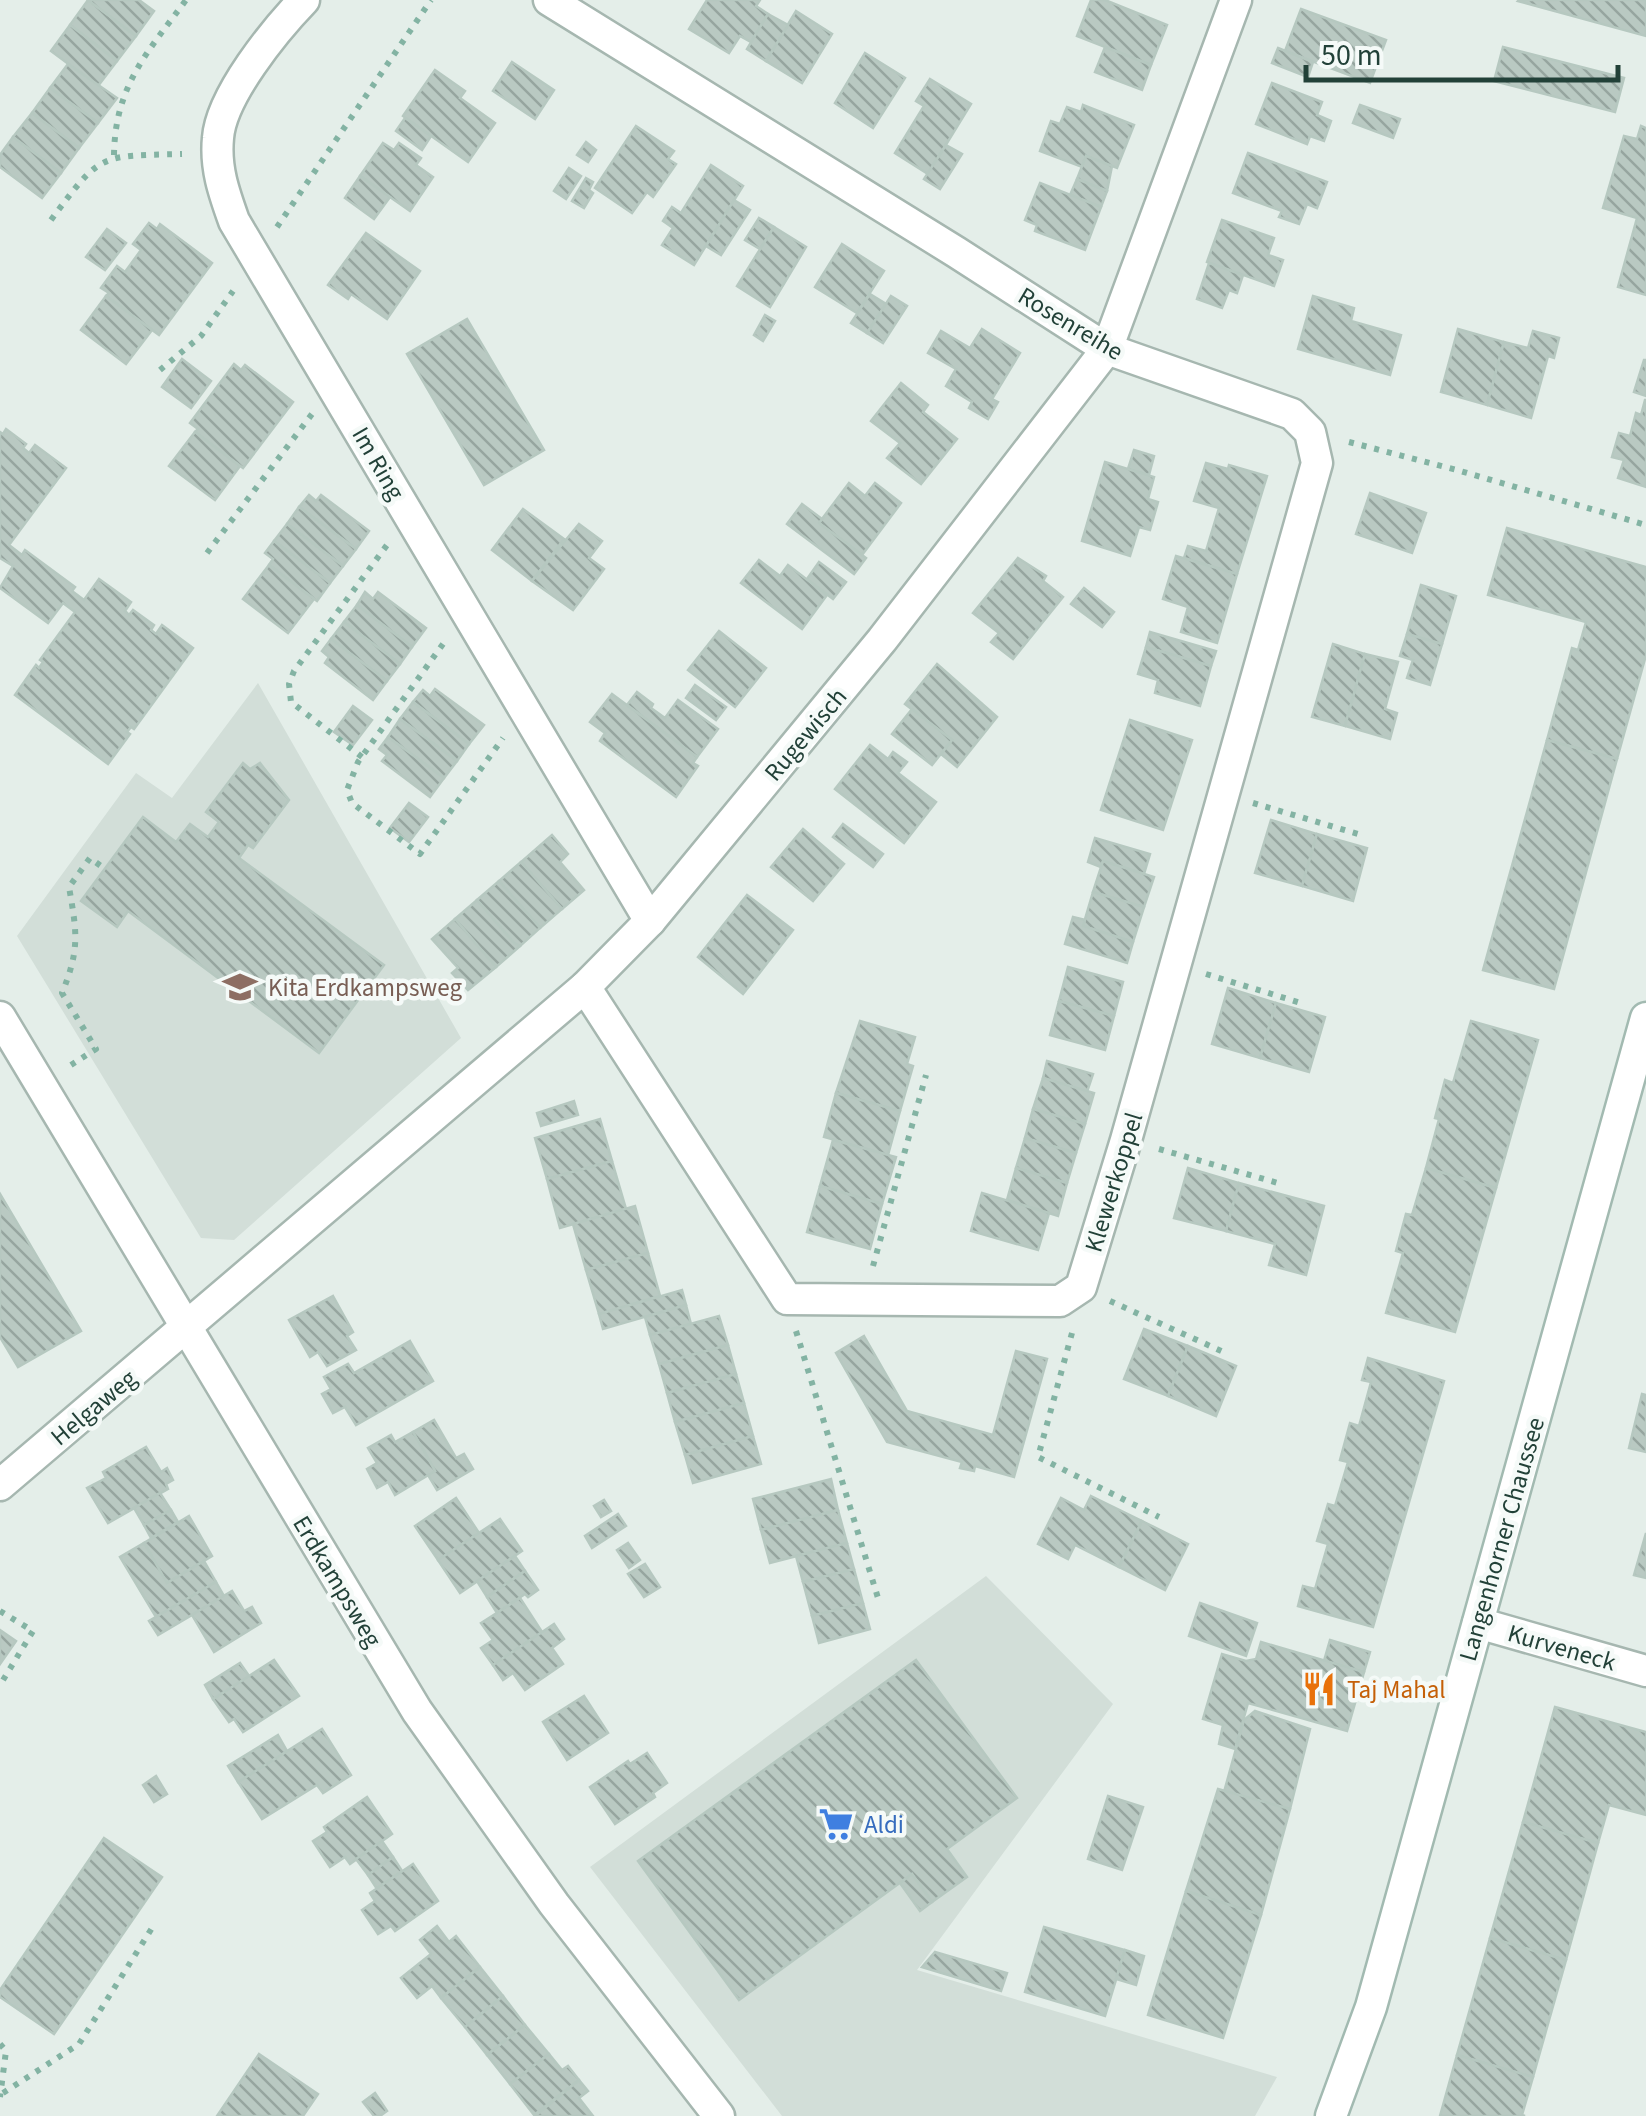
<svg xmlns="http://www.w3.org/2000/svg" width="1646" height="2116" font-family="'Source Sans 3',sans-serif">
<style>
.built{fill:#d2ded8}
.building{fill:url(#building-back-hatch);stroke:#b6c8c0;stroke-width:2.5}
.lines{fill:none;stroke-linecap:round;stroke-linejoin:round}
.minor-casing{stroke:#a6b7b0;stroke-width:35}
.secondary-casing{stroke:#a2bab1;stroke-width:35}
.path{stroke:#83b3a3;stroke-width:6;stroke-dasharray:5 8;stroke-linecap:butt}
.minor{stroke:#fff;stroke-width:30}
.secondary{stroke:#fff;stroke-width:30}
.labels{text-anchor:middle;stroke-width:9;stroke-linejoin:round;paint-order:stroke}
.street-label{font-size:25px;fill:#224138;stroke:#f5faf8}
.education-label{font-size:25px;fill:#785e54;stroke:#f5faf8;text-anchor:start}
.food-label{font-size:25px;fill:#c56008;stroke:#f5faf8;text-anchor:start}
.shop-label{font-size:25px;fill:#366cbe;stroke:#f5faf8;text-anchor:start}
</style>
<defs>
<pattern id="building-back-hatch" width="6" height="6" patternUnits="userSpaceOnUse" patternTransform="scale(2.5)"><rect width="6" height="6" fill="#b9c9c2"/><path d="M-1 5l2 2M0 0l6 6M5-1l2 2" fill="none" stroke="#96a59f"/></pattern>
</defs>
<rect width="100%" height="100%" fill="#e4eee9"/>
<g class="built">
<path d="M258,683L461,1038L234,1240L201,1238L17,936L136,773L172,798Z"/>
<path d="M986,1576L1113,1704L917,1970L1277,2077L1255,2116H782L590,1867Z"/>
</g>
<g class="building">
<path d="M88,0L136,36L117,61L70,25Z"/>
<path d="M88,0H139L154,11L136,36Z"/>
<path d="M707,0H760L756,6L768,14L751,42L740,36L729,53L689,29Z"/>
<path d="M1091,0H1105L1167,25L1151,65L1077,36Z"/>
<path d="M1646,0V36L1518,1L1519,0Z"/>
<path d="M1301,9L1386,40L1370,83L1285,51Z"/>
<path d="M796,11L832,34L802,83L766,61Z"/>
<path d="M768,14L788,25L766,61L747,49Z"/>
<path d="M70,25L117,61L98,86L51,51Z"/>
<path d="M1105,47L1151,65L1142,90L1095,72Z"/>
<path d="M1503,47L1624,78L1615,112L1494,81Z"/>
<path d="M1278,48L1313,62L1308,77L1272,63Z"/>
<path d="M865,53L905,78L873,128L835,103Z"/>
<path d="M512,62L554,90L535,119L493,91Z"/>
<path d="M68,64L117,98L98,123L50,88Z"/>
<path d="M435,70L465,91L460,98L495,123L468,162L403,116Z"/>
<path d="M930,79L971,104L928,174L895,153L924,106L916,101Z"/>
<path d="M1272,83L1322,102L1317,115L1331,121L1324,141L1310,136L1307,144L1256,124Z"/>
<path d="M50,88L98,123L79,148L32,113Z"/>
<path d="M1083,105L1134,125L1117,168L1086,156L1082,167L1040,151L1051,121L1060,124L1067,107L1081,112Z"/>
<path d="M1360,105L1400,119L1393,138L1353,123Z"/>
<path d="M32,113L79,148L61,173L13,137Z"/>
<path d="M405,118L431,136L422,150L396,131Z"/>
<path d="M636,126L674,151L668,159L676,164L653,197L647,192L632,213L595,188Z"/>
<path d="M1641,126L1646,128V295L1618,287L1637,218L1603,208L1624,136L1637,139Z"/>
<path d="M13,137L61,173L42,198L0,167V155Z"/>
<path d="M586,142L596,150L588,162L577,155Z"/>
<path d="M383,143L394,150L399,143L421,158L416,165L433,177L410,211L360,176Z"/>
<path d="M946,145L962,154L940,189L924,179Z"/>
<path d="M1248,153L1327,182L1317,208L1307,204L1299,224L1279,217L1282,211L1233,193Z"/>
<path d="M1086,156L1112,166L1107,191L1077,179Z"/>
<path d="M711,165L743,186L694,265L662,245L673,228L663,221L672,207L681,213Z"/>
<path d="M569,168L581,176L566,199L554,191Z"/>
<path d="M360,176L390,197L374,219L345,198Z"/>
<path d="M586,178L593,182L589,190L593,193L584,208L572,201Z"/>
<path d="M1077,179L1107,191L1101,207L1070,195Z"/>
<path d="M1040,183L1101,207L1085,250L1035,231L1037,225L1025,220Z"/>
<path d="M734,200L750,210L721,255L706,246Z"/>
<path d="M759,218L774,227L760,249L745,240Z"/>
<path d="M1222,220L1274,238L1268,255L1283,260L1274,286L1207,262Z"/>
<path d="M149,223L157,229L160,224L212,263L159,335L106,296L109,293L101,288L117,266L125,272L141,250L133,244Z"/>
<path d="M774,227L806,247L770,307L737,286Z"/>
<path d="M107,229L126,243L105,270L86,257Z"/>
<path d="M366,233L420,271L387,319L351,294L348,299L328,285Z"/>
<path d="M842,244L884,271L857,313L815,287Z"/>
<path d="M1209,263L1243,275L1237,293L1229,290L1222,308L1197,299Z"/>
<path d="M870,294L886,304L867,333L851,323Z"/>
<path d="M106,296L152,330L126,364L81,330Z"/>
<path d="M891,296L907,306L883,343L867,333Z"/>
<path d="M1313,296L1354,308L1351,321L1401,335L1390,375L1298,349Z"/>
<path d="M765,315L775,321L763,341L754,335Z"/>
<path d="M467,319L544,450L484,485L407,354Z"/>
<path d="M982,329L1020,353L992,399L998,402L988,419L969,408L972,402L946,386L956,369L928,353L941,331L970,348Z"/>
<path d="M1458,329L1504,342L1487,405L1441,392Z"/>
<path d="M1533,331L1559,338L1554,358L1548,356L1531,418L1487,405L1504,342L1528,348Z"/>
<path d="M182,359L211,381L191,408L162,387Z"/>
<path d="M1644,360H1646V396L1634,392Z"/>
<path d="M234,364L241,370L245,365L293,402L243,468L195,432L198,429L190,423Z"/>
<path d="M901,383L928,405L923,412L957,439L921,484L887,458L900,443L871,421Z"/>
<path d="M1645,400H1646V487L1618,478L1624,460L1612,457L1619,433L1630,436L1636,413L1641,415Z"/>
<path d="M6,429L26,444L23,448L29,453L35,445L66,468L9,545L22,555L25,550L75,587L72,591L84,600L99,579L131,602L125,611L129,615L133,610L154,625L151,630L156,634L162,625L193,648L134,729L131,727L127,732L130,734L108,764L15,695L36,665L39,668L43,662L40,660L75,612L63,603L48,623L0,588L13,566L0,558V432L3,434Z"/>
<path d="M195,432L240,466L215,500L169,466Z"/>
<path d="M1134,450L1154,456L1149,475L1128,469Z"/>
<path d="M1105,462L1154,477L1148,499L1158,502L1150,530L1139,527L1130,556L1082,541Z"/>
<path d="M1206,463L1228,469L1229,465L1267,476L1237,574L1184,558L1188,546L1206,551L1219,508L1194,501Z"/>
<path d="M849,483L865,496L875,483L901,503L862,555L819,523Z"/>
<path d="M1370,493L1426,513L1412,553L1356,534Z"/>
<path d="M309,495L316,501L321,495L369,531L356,549L299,507Z"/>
<path d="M802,504L822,519L819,523L866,558L854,574L787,524Z"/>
<path d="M299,507L356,549L343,566L287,524Z"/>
<path d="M523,509L564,539L532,581L492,550Z"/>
<path d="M287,524L343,566L330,583L274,541Z"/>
<path d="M579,524L602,541L589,558L604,569L573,610L532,581Z"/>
<path d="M1507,528L1646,567V655L1617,759L1547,740L1572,648L1578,650L1586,622L1488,595Z"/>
<path d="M274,541L330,583L317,601L269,565L273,559L265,553Z"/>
<path d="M1176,556L1237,574L1217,643L1181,632L1188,607L1163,599Z"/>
<path d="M1018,558L1046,576L1043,581L1063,597L1013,659L991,642L999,633L973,613Z"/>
<path d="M759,560L780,576L788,565L827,595L802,629L741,583Z"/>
<path d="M819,562L846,582L833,599L807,579Z"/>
<path d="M269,565L314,599L288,633L243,599Z"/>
<path d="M1421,585L1456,596L1442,644L1407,634Z"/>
<path d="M1084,588L1114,612L1102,627L1071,604Z"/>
<path d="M365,592L373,599L378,592L426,628L412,647L357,605Z"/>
<path d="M357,605L412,647L400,664L344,622Z"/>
<path d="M344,622L400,664L387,681L331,639Z"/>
<path d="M719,631L766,668L735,707L688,670Z"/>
<path d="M1150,632L1216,651L1211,666L1146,647Z"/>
<path d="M1407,634L1442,644L1430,685L1407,678L1413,660L1400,656Z"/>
<path d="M331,639L387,681L373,700L325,663L329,657L322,651Z"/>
<path d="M1333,644L1365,654L1345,726L1312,717Z"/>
<path d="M1146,647L1211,666L1200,706L1155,693L1158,680L1138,674Z"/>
<path d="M1365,654L1398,662L1385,709L1397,713L1390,739L1345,726Z"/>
<path d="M937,664L997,717L957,767L941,754L952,740L905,704Z"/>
<path d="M695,685L726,707L716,720L686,698Z"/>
<path d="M435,689L484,725L469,744L413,702L423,690L430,696Z"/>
<path d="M637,692L653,704L651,708L665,718L678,700L718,729L697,757L627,705Z"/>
<path d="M612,694L697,757L693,763L698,766L676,797L600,741L605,733L590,722Z"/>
<path d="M413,702L469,744L457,761L400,719Z"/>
<path d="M353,706L372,720L353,745L334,732Z"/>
<path d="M912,709L952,740L932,765L892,734Z"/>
<path d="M400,719L457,761L444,778L388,737Z"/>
<path d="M1130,720L1192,740L1163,830L1101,810Z"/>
<path d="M388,737L444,778L430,797L382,761L387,755L379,749Z"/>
<path d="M1547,740L1617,759L1554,989L1483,970Z"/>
<path d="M870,745L888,759L893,752L907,762L898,773L936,802L904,843L835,789Z"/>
<path d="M243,763L250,769L260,763L289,800L253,848L248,845L239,858L384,965L319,1053L128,911L117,927L81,901L143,817L176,842L190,824L208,837L219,822L206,812Z"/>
<path d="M409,803L428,817L409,842L390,828Z"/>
<path d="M1271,820L1317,834L1302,886L1255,873Z"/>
<path d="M843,824L883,854L873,867L833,837Z"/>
<path d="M803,829L844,864L813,901L771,867Z"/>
<path d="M1317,834L1367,848L1353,901L1302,886Z"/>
<path d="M552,835L568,854L560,862L584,890L562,909L521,862Z"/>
<path d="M1095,838L1150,854L1144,874L1103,861L1101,867L1088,862Z"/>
<path d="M1103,861L1154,877L1144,907L1093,892Z"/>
<path d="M521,862L562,909L540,928L499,881Z"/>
<path d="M499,881L540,928L520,946L514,943L477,900Z"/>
<path d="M1093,892L1144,907L1133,942L1083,926Z"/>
<path d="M747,895L793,930L743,994L698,957Z"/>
<path d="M477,900L514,943L520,946L496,967L455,919Z"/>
<path d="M1073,917L1085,920L1083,926L1133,942L1127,963L1065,944Z"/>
<path d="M455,919L496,967L468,990L452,973L458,968L432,939Z"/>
<path d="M1068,967L1123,982L1114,1016L1059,1001Z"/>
<path d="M1228,988L1276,1003L1260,1058L1212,1044Z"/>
<path d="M1059,1001L1114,1016L1105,1050L1050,1035Z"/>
<path d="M1276,1003L1325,1017L1309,1072L1260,1058Z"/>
<path d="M860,1021L915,1037L907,1064L913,1066L900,1111L836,1093Z"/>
<path d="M1471,1021L1538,1040L1496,1188L1426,1168L1439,1119L1435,1118L1445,1080L1453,1083Z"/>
<path d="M1047,1061L1093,1074L1087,1092L1043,1078Z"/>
<path d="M1043,1078L1094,1093L1085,1124L1033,1109Z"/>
<path d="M836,1093L900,1111L888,1155L824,1137Z"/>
<path d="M574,1101L578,1115L541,1126L537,1113Z"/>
<path d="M1033,1109L1085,1124L1076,1153L1025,1138Z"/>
<path d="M600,1119L612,1161L547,1179L535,1138Z"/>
<path d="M1025,1138L1076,1153L1067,1183L1016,1168Z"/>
<path d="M833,1140L896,1157L882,1204L820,1186Z"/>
<path d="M612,1161L626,1209L560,1228L547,1179Z"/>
<path d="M1016,1168L1067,1183L1058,1216L1007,1200Z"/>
<path d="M1188,1168L1239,1183L1226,1231L1174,1218Z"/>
<path d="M1426,1168L1496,1188L1455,1332L1386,1313L1403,1253L1396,1251L1406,1214L1412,1215Z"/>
<path d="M1239,1183L1324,1206L1306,1275L1269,1265L1275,1244L1226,1231Z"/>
<path d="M820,1186L882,1204L870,1249L807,1232Z"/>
<path d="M982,1193L1049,1213L1038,1250L971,1231Z"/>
<path d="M0,1194L81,1331L18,1367L0,1337Z"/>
<path d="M635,1206L648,1253L586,1270L573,1224Z"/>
<path d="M648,1253L660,1296L599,1314L586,1270Z"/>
<path d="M682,1290L686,1305L603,1329L599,1314Z"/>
<path d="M333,1296L353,1332L347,1336L356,1350L327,1366L318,1352L310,1357L289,1320Z"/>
<path d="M686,1305L691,1324L650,1335L645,1317Z"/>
<path d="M719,1316L728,1345L659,1364L650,1335Z"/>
<path d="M1144,1329L1188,1346L1168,1396L1124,1379Z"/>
<path d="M864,1336L907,1411L993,1435L1016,1351L1047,1359L1014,1477L975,1466L974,1471L960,1468L962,1462L887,1442L836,1353Z"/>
<path d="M410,1341L433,1381L356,1425L345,1407L333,1413L322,1394L331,1389L324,1377L348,1364L354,1373Z"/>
<path d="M728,1345L736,1374L667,1393L659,1364Z"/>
<path d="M1188,1346L1236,1366L1216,1416L1168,1396Z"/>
<path d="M1368,1358L1444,1381L1373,1627L1298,1606L1303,1586L1315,1589L1328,1544L1317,1541L1328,1504L1335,1506L1348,1462L1340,1460L1350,1423L1359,1426L1371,1382L1362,1380Z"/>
<path d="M736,1374L744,1403L675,1422L667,1393Z"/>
<path d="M1642,1394L1646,1395V1452L1629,1448Z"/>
<path d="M744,1403L753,1436L685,1455L675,1422Z"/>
<path d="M434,1420L456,1458L464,1454L473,1469L437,1490L428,1475L435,1471L413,1432Z"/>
<path d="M413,1432L435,1471L395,1495L388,1482L377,1488L367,1469L377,1463L368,1448L391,1435L395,1442Z"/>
<path d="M753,1436L761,1464L693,1483L685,1455Z"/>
<path d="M146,1447L161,1472L167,1468L173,1480L166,1484L168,1489L108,1523L87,1488L106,1478L103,1472Z"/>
<path d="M831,1479L838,1510L761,1530L753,1499Z"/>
<path d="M160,1493L171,1510L144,1525L134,1508Z"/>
<path d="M1091,1496L1142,1521L1119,1567L1075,1545L1068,1559L1038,1544L1061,1498L1084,1510Z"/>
<path d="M456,1498L479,1533L438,1560L415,1526Z"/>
<path d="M604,1500L611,1511L601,1517L594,1506Z"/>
<path d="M171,1510L178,1522L151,1538L144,1525Z"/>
<path d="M838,1510L847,1543L770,1563L761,1530Z"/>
<path d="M618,1514L626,1526L592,1548L585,1536Z"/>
<path d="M189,1516L212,1556L167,1583L144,1543Z"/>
<path d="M500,1519L522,1551L460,1593L438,1560Z"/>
<path d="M1142,1521L1188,1544L1165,1590L1119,1567Z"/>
<path d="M1646,1533V1578L1634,1575Z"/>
<path d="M144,1543L167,1583L204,1561L216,1582L156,1617L120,1557Z"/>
<path d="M628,1543L640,1560L629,1568L617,1550Z"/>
<path d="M847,1543L854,1569L803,1582L796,1556Z"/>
<path d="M515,1556L525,1571L487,1597L477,1581Z"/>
<path d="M645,1564L660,1587L644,1597L628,1574Z"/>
<path d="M854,1569L863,1603L812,1616L803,1582Z"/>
<path d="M525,1571L538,1590L528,1597L525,1594L497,1613L487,1597Z"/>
<path d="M216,1582L224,1596L158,1635L149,1621Z"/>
<path d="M232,1591L244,1611L252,1607L261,1623L214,1652L192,1615Z"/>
<path d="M520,1598L542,1632L493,1665L481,1648L493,1640L481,1623Z"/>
<path d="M863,1603L870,1629L819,1643L812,1616Z"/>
<path d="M1200,1603L1257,1623L1246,1656L1189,1636Z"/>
<path d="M554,1624L564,1639L552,1648L563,1664L525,1690L513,1673L503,1680L493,1665Z"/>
<path d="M0,1630L16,1641L0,1664Z"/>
<path d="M1330,1640L1370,1652L1364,1672L1324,1661Z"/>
<path d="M1261,1642L1364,1672L1347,1731L1248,1703L1235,1749L1219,1744L1223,1725L1203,1719L1222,1654L1246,1661L1256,1659Z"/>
<path d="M274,1660L299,1696L243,1732L234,1719L229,1722L213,1699Z"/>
<path d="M916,1660L1017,1798L947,1849L967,1877L932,1902L912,1874L739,2000L638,1861Z"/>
<path d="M240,1663L249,1676L213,1699L205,1685Z"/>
<path d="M584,1696L608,1733L567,1760L543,1722Z"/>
<path d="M1555,1707L1646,1732V1815L1609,1805L1598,1843L1523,1822Z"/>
<path d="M1255,1711L1310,1729L1290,1809L1224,1792L1244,1720Z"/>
<path d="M322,1729L351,1775L323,1793L317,1785L262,1819L238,1782Z"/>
<path d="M278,1735L287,1751L238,1782L228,1766Z"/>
<path d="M647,1753L667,1783L653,1793L655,1797L615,1824L590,1787L628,1761L630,1764Z"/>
<path d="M156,1776L167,1794L154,1802L143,1785Z"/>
<path d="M1218,1789L1290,1809L1261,1915L1186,1891Z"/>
<path d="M1108,1796L1143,1807L1122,1870L1088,1859Z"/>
<path d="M367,1797L392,1834L350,1864L345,1857L330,1867L313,1841L327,1832L324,1827Z"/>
<path d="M1523,1822L1598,1843L1566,1960L1490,1938Z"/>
<path d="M104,1838L162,1877L54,2034L0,1997V1990Z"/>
<path d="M382,1841L393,1857L368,1875L356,1859Z"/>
<path d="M393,1857L402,1871L377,1889L368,1875Z"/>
<path d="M413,1864L438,1901L395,1931L391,1926L378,1934L362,1910L375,1901L370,1893Z"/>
<path d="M912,1874L932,1902L920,1911L900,1883Z"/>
<path d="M1186,1891L1261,1915L1223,2038L1148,2015Z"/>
<path d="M437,1926L449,1942L456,1936L480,1967L441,1998L432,1986L417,1998L401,1978L431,1954L420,1940Z"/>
<path d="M1044,1927L1125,1950L1105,2016L1025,1992Z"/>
<path d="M1490,1938L1566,1960L1533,2077L1457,2055Z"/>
<path d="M1125,1950L1144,1956L1136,1985L1116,1979Z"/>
<path d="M935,1952L1007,1973L1001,1991L922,1967Z"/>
<path d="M480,1967L503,1996L465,2027L441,1998Z"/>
<path d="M503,1996L525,2025L487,2055L465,2027Z"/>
<path d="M525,2025L549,2054L510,2084L487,2055Z"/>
<path d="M259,2054L318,2094L303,2116H217Z"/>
<path d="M549,2054L562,2070L568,2066L579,2080L534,2115L510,2084Z"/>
<path d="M1457,2055L1533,2077L1522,2115L1525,2116H1440Z"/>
<path d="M579,2080L588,2091L579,2098L593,2116H535Z"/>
<path d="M375,2093L387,2111L380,2116H374L363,2102Z"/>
</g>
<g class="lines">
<g class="minor-casing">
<g id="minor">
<path d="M304,0C275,30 221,96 218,138C215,168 224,193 234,221L650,921"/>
<path d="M549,0L956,252L1107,349L1292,414L1310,432L1317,463L1126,1140L1081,1287L1060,1301L787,1299L585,987"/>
<path d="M0,1017L417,1711L554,1904L719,2116"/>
<path d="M0,1485L585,987L650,921L882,640L1107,349L1236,0"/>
<path d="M1478,1623L1646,1671"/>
</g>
</g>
<g class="secondary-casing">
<path id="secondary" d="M1331,2116L1371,2007L1646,1018"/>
</g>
<g class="path">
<path d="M114,155C115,86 147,53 186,0"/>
<path d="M51,220C101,152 100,156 182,154"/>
<path d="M277,227L431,0"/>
<path d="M160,370L201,336L233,291"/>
<path d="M1349,442L1457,470L1646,525"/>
<path d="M207,553L312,414"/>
<path d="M443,644L358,762L347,790L352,803L420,854L503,738"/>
<path d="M362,757L291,702L289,684L294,671L387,545"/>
<path d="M1253,803L1358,834"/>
<path d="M1206,974L1301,1003"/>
<path d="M71,1065L96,1049L62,993C80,949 77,933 69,887L90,858L105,869"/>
<path d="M1159,1149L1278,1183"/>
<path d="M873,1266L926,1075"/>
<path d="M1110,1301L1228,1354"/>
<path d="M796,1331L878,1598"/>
<path d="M1072,1333L1038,1457L1159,1517"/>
<path d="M0,1611L33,1631L0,1685"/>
<path d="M0,2044L6,2051L0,2097"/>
<path d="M3,2093L79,2044L152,1928"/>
</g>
<use href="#minor" class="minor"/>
<use href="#secondary" class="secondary"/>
</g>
<defs>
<g id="school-bare" transform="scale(2.7)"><path d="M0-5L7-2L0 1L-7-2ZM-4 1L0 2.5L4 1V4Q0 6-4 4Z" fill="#8d6e63" stroke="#f5faf8" stroke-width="2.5" paint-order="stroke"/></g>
<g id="restaurant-bare" transform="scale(2.7)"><path d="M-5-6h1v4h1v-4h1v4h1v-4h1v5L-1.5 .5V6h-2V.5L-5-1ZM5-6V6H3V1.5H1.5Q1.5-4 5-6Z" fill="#e8710a" stroke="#f5faf8" stroke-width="2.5" paint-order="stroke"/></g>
<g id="supermarket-bare" transform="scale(2.7)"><path d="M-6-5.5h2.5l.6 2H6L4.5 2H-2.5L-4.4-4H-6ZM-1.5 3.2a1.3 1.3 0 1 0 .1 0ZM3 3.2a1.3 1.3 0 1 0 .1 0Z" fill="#3f7fe0" stroke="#f5faf8" stroke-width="2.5" paint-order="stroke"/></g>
</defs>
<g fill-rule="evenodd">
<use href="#school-bare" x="240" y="987"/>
<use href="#restaurant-bare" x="1319" y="1689"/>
<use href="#supermarket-bare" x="836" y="1824"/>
</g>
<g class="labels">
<g class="street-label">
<text transform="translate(1071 323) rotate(31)" y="9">Rosenreihe</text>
<text transform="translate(379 463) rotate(60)" y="9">Im Ring</text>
<text transform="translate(805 734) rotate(-50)" y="9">Rugewisch</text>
<text transform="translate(1113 1182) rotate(-73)" y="9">Klewerkoppel</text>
<text transform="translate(93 1407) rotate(-40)" y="9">Helgaweg</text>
<text transform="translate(1501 1539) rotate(-74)" y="9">Langenhorner Chaussee</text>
<text transform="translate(338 1581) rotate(59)" y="9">Erdkampsweg</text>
<text transform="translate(1562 1647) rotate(16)" y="9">Kurveneck</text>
</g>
<g class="education-label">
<text x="268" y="996">Kita Erdkampsweg</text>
</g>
<g class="food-label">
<text x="1347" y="1698">Taj Mahal</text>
</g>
<g class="shop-label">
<text x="864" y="1833">Aldi</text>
</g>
</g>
<path d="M1306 65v15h312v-15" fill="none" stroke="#224138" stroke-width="5"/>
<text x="1321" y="65" font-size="30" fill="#224138" stroke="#f5faf8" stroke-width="8" paint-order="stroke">50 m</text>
</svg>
